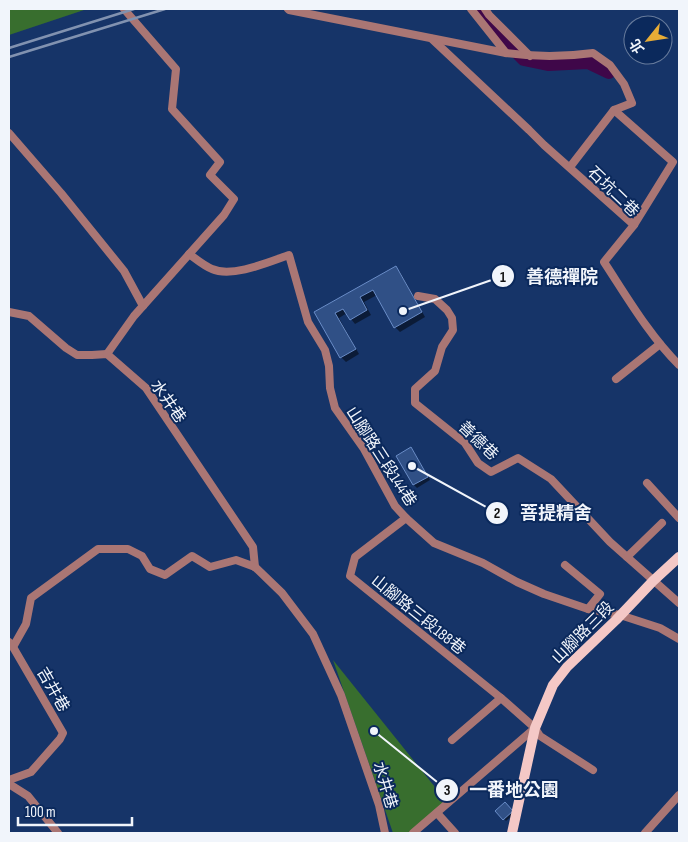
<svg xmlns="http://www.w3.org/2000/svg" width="688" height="842" font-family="'Sofia Sans Condensed','Noto Sans TC',sans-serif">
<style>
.green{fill:#386e2e}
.shadow{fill:#0007}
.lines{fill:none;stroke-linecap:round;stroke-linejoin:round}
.river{stroke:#3f0749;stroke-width:14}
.building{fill:#305086;stroke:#698cc7}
.minor{stroke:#aa7674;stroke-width:8}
.major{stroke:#f4c8c6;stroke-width:10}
.rail{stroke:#8192b0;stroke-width:2.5}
.labels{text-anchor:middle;stroke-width:4;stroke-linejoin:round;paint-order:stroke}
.street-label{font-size:16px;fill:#f1f5fb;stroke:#0b295c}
.leader{fill:none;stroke:#f1f5fb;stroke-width:2}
.callout-dot{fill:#f1f5fb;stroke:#0b295c;stroke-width:2}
.mark-label{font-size:15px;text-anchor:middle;font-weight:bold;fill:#111}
.callout-label{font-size:18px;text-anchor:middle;font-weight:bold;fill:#f1f5fb;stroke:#0b295c;stroke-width:4;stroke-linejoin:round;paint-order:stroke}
</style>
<rect width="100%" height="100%" fill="#163468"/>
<g class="green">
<path d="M9,9H87L9,35Z"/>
<path d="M333,660L447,802L408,833H393Z"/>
</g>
<g class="shadow">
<path d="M395,268L400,272L425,317L400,332L395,327L377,295L364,302L371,315L355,324L351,319L347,313L339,318L359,354L346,362L341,357L316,313Z"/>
<path d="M414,452L430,480L417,488L414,485L398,456Z"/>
<path d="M505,804L514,814L506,821L497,811Z"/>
</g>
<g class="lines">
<path class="river" d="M478,9L483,17L524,59L548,64L588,62L609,72"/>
</g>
<g class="building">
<path d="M396,266L422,312L394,328L373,290L360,297L367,310L350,320L343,309L335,313L356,349L340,358L314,312Z"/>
<path d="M411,447L428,477L413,485L396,456Z"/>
<path d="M505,802L513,811L503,820L495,811Z"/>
</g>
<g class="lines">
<g class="minor">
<path d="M288,9L289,10L506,53C535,57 564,57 593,53L610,65L624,84L632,103L614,110L570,167"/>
<path d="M471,9L506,53"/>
<path d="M485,9L489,15L530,56"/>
<path d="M432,39L529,130L544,145L634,225L604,262C627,297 649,335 679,365"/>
<path d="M614,110L673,162L634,225"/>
<path d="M9,133L61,193L124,271L143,306"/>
<path d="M189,254C196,259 204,266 212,269C232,278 269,262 289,255L308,322L325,350L329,366L330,388L335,408L364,449L395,506L406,518L434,543L483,563L517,582L544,594L588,609L620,615L660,628L679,639"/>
<path d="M418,296L435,299L447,310L452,318L453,330L442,347L435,371L415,389V403L465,443L478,463L491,472L518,458L551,479L610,542L679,603"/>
<path d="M9,312L29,316L66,348L77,355H92L107,354L146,388L253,547L255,567"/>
<path d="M107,354L134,316L224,215L234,199L210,175L220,162L172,109L176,69L124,9"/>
<path d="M616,379L660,344"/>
<path d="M647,483L679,518"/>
<path d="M406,518L355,557L350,576L501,698L535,728L540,736L593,770"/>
<path d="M627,557L662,523"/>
<path d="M565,565L600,594L588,609"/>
<path d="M9,642L13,647L26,624L31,598L98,549H128L142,556L150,569L165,575L192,556L210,567L236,560L255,567L282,593L313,634L341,695L379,805L385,833"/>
<path d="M452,740L501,698"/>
<path d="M9,780L31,772L60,739L63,733L13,647"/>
<path d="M9,784L28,796L58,833"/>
<path d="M437,813L455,833"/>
<path d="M413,833L535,728"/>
<path d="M645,833L679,795"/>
</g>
<path class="major" d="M512,833L535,728L553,685L567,667L616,620L653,581L679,557"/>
<g class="rail">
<path d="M9,48L134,9"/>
<path d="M9,57L165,9"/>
</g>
</g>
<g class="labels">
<g class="street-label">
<text transform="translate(614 191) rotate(44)" y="6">石坑二巷</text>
<text transform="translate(169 401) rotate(55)" y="6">水井巷</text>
<text transform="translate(479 440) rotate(44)" y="6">善德巷</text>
<text transform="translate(382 456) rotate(57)" y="6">山腳路三段144巷</text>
<text transform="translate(419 614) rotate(39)" y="6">山腳路三段188巷</text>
<text transform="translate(582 632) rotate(-45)" y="6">山腳路三段</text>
<text transform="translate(54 689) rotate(60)" y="6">吉井巷</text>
<text transform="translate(386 785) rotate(73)" y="6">水井巷</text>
</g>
</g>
<path class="leader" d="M403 311L503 276M412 466L497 513M374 731L447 790"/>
<g class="callout-dot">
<circle cx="403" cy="311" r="5"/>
<circle cx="412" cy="466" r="5"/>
<circle cx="374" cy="731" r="5"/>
<circle cx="503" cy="276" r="12"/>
<circle cx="497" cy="513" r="12"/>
<circle cx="447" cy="790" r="12"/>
</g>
<g class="mark-label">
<text x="503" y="282">1</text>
<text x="497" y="518">2</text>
<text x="447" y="795">3</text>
</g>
<g class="callout-label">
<text x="562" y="283">善德禪院</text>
<text x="556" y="519">菩提精舍</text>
<text x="514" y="796">一番地公園</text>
</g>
<rect width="688" height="842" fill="none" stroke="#f1f5fb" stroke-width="20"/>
<g transform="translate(648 40) rotate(240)"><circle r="24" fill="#0b295c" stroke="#677b9c"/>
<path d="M0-4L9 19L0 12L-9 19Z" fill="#e7ac36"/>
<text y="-8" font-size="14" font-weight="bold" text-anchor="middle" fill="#f1f5fb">北</text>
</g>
<path d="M18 817v8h114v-8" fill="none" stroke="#f1f5fb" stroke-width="2.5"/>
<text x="25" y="817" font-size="15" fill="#f1f5fb" stroke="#0b295c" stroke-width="4" paint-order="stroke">100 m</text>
</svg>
